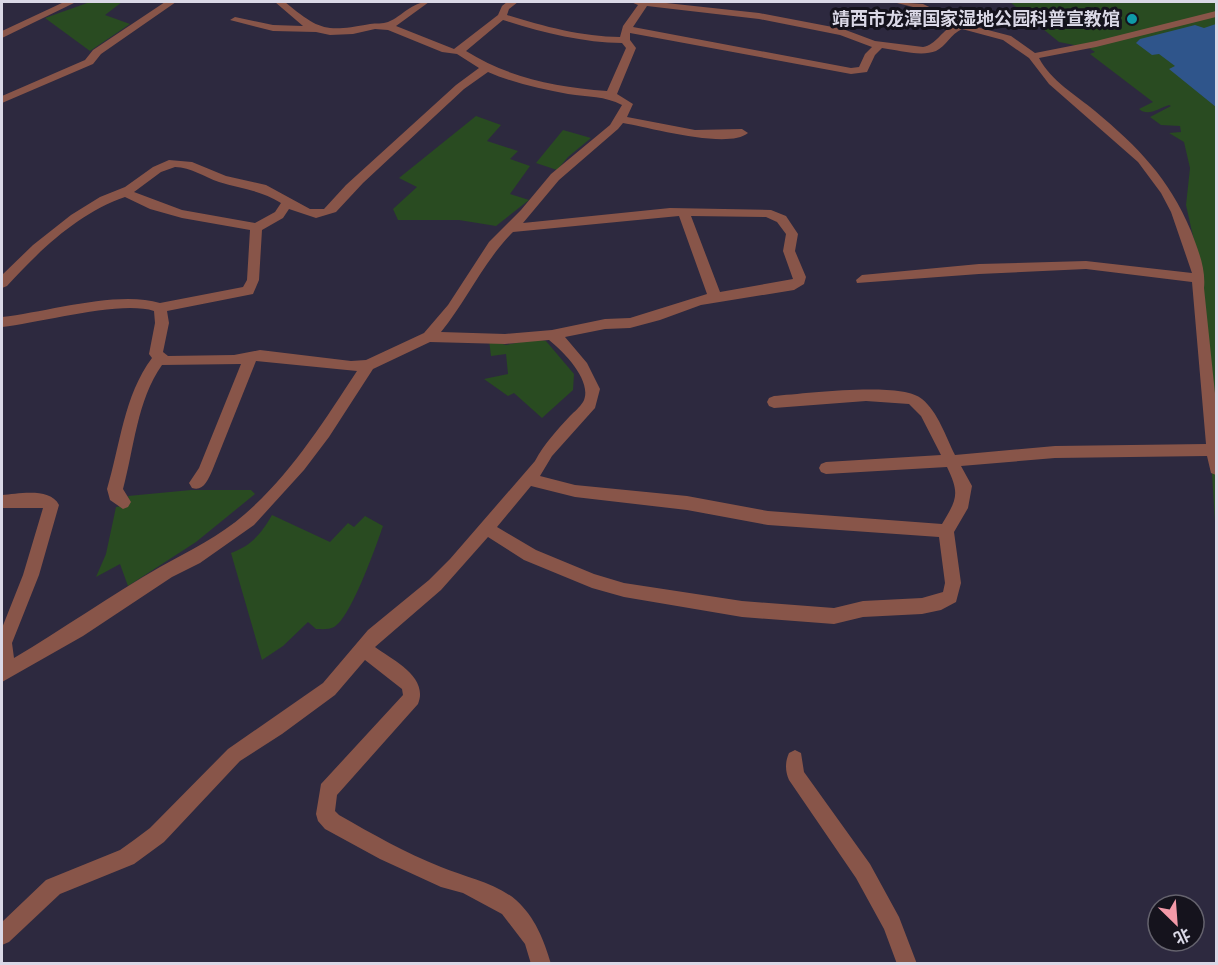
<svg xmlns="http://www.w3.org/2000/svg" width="1218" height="965" font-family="Mulish,'Noto Sans SC',sans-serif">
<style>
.green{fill:#294b21}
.water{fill:#2f558b}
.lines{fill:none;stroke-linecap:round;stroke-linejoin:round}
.minor{fill:#885549;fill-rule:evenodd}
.culture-dot{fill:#0f9aa8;stroke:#15131d;stroke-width:2}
.labels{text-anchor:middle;stroke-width:6;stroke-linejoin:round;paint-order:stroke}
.far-poi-label{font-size:18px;font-weight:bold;fill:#dad8e6;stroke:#15131d;text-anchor:end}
</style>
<rect width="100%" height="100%" fill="#2d293f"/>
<g class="green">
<path d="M90,2H122L105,15L130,24L90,51L45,18Z"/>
<path d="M1010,2H1216V538L1201,296L1195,245L1186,205L1190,168L1184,142L1169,133L1181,132L1180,126L1161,125L1150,117L1171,106L1169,105C1159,108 1148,117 1139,109L1153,102L1090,54L1095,52L1089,48L1059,42Z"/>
<path d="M476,116L501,125L487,141L518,151L510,159L530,166L510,194L529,200L496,226L459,220H398L393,209L417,187L399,178Z"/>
<path d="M563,130L591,138L568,157L557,170L536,163Z"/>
<path d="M536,339L546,341L574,374L573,390L542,418L514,393L508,396L484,379L508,374L506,354L491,356L489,340L506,345Z"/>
<path d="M191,490H251L255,494L196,542L128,586L120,564L96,577L106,554L116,507L122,506L129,499L128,496Z"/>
<path d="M272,515L330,542L348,523L354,527L365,516L383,526C376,546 351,618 334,627C329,630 321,629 316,629L308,622L283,646L262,660L231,553C252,545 261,534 272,515Z"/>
</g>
<path class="water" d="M1216,24V107L1169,69L1175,66L1159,54L1152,55L1136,43L1140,39L1195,25L1204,28Z"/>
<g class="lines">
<g class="minor">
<path d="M64,2H76L2,38V31Z"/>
<path d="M165,2H176L101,54L93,64L2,103V96L85,60L93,50Z"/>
<path d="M275,2H285C320,31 326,32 370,24C376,23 383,24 388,22C403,16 411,2 429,2L396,26L454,49L498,15L502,6L507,2H518L509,9L507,15C542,26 583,37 620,37L623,26L638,5L631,2H657L759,13L843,29L875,41L923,47C936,45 941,31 953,26L917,8L893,2L923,4L965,24L1011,36L1035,53L1096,41L1216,11V17L1096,47L1039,58C1051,81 1076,95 1095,111C1138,147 1169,178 1191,231C1198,250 1206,268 1204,288L1216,403V475L1211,473L1207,456L1055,458L961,466L972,486L968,508L954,532L961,583L956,602L941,610L922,614L863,617L834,624L742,617L624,597L592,588L524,560L488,537L441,590L375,647C393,660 429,677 418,704L337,795L335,811L339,815C372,834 406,853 441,867C465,877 496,883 516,900C535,917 544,940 551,964H531L525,944L502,914L463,893L441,887L380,859L325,829L318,821L316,814L321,784L403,695L402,689L365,660L335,695L282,734L240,761L164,842L134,864L60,894L9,942L2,945V922L46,880L120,850L134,840L150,828L228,749L323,683L368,630L429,580L450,559L535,461C544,444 557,430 570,416C574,412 580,407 583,402C594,382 563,351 549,340L505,344L430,342L373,369L329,437L304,470L254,525L200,563L172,577L83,636L2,682V628L23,575L43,508H2V495C18,494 50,487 59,505L39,575L12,643L14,658C63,629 111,595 160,567C189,551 220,536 245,514C291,474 324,421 357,371L256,361L212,471C208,480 203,492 192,488L189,483L199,468L241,364L162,365C137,400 134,449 123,489L131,502L128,507L123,509L110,500L107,489C120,446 124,395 152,358L149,354L155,323L154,311C120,300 41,323 2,327V317C47,312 118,290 160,303L243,287L247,280L250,230L182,218L150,209L125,197C78,213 39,251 7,286L2,288V275L33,245L71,215L100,197L125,187L153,167L169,160L192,162L226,176L266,185L310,209H324L346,185L456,85L479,68L457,54L442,52L388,30L375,29L353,34L330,35L316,32L273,31L230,20L235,17L273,25L303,26ZM647,6L759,19L840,35L872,47L865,54L859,67L851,68L633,27ZM503,20C540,32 583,43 622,43L626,48L607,91C556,87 509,78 466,51ZM962,29L1003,40L1029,58L1049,84L1138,162L1161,193L1171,212L1192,273L1086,261L979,264L862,275L856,280L857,283L979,274L1086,269L1192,282L1206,444L1055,446L955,455C946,437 938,412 922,399C901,381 804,394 774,396L769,398L767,402L769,406L774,408L866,401L909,404L921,416L941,455L826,462L821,464L819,468L821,472L826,474L947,467C960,494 957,499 942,524L768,511L687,496L575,485L540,476L552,456L595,408L600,389L587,363L565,337L605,329L630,328L660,320L701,305L794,290L804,284L806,277L795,251L798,234L786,216L771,210L670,208L523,223L559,180L618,129L623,123C648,127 728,150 748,133L742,129L695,130L627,117L633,104L617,94L636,48L630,40V33L851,74L867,72L875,55L882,48C898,50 921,57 936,51C946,46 951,34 962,29ZM488,72C513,83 541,89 568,94C588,97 605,96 622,105L610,125L551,174L521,210L489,242L448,305L424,333L366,360L351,361L260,350L234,355L168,356L163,352L169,323L167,311L253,294L259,280L262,230L283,218L289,209L316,218L336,212L363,183L464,89ZM175,167C191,167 204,177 219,182C241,189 261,190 281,203L275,212L255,223L182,210L134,192L161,172ZM679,216L707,294L630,318L605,319L552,330L505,334L441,332C467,300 484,261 513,232ZM691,216L766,217L777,222L786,234L783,251L793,279L720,292ZM531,486L575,497L687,510L768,525L939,537L945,583L943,592L922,598L863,601L834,608L742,601L624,583L594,574L536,550L497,527Z"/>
<path d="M795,750L801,753L804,772L870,864L899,917L917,964H897L884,929L856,878L789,780C785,771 785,762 789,753Z"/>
</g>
</g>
<circle class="culture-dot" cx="1132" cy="19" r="6"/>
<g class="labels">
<g class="far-poi-label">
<text x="1120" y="25">靖西市龙潭国家湿地公园科普宣教馆</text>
</g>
</g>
<rect width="1218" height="965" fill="none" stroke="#dad8e6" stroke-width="6"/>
<g transform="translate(1176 923) rotate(155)"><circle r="28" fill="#15131d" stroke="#64626d" stroke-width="1.5"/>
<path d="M0-4.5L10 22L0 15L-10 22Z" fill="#f39aa9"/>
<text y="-9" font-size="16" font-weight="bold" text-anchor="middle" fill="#dad8e6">北</text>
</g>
</svg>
